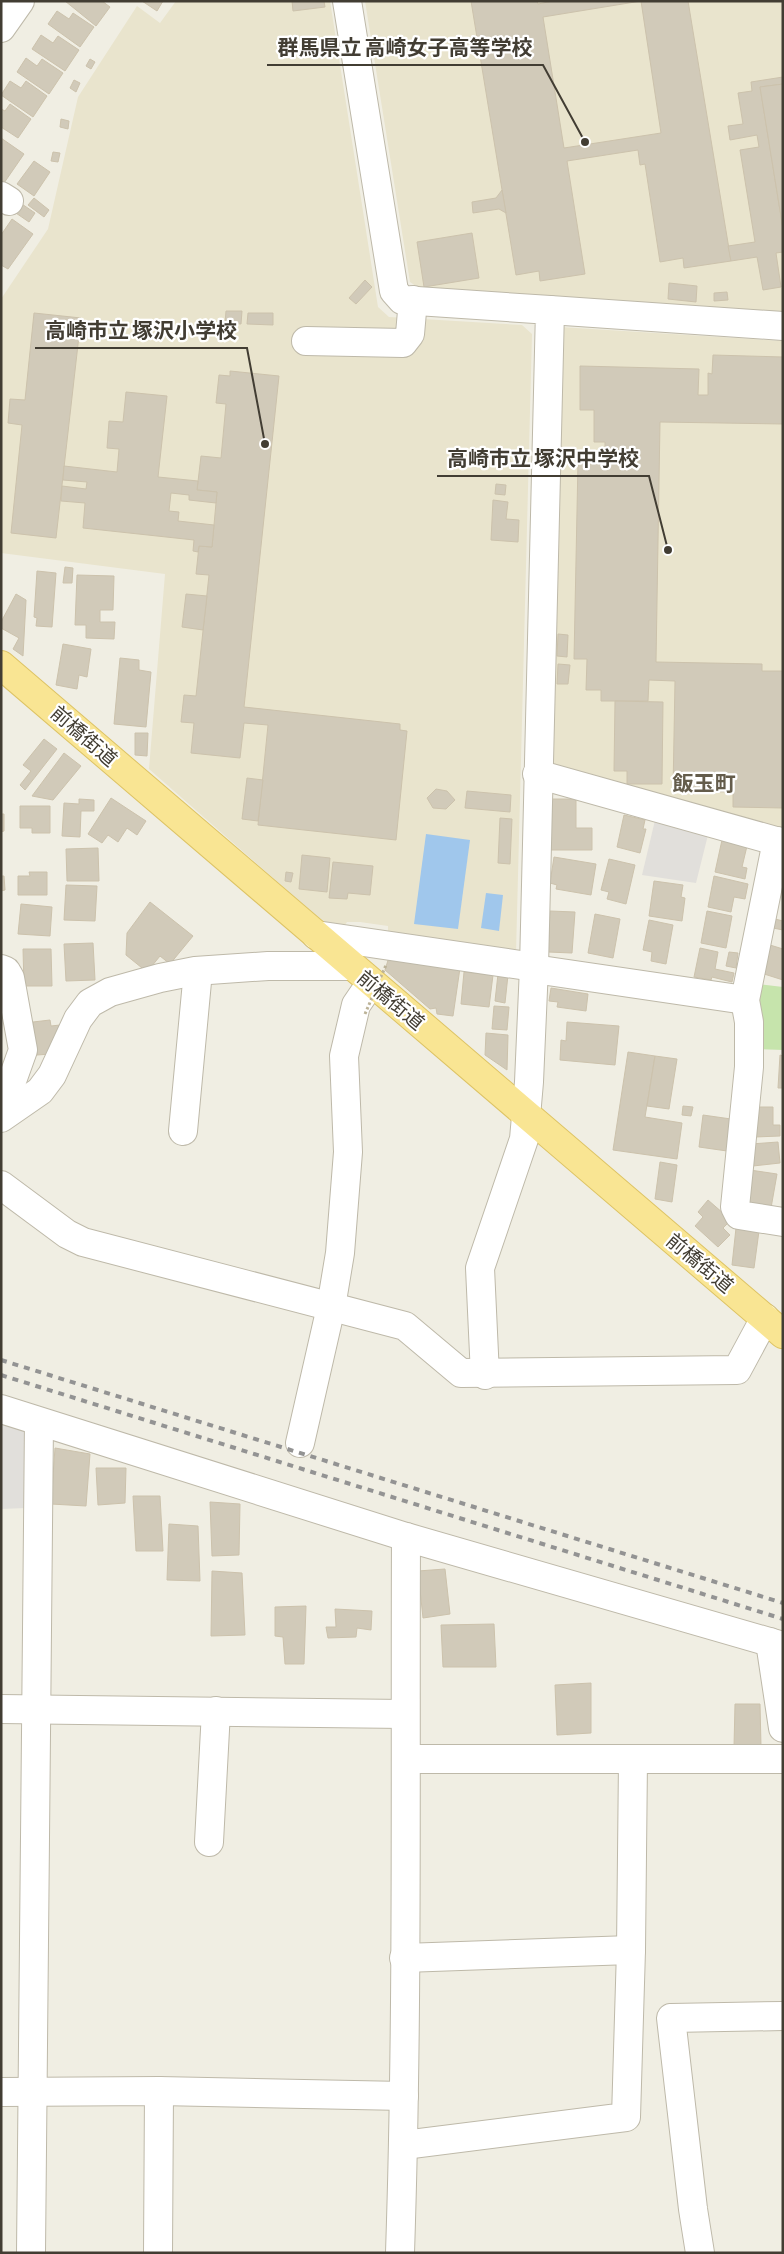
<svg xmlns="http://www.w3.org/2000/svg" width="784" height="2254" font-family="'Alegreya Sans','Noto Sans JP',sans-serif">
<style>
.education{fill:#e9e4cd}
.green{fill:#c6e4ac}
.parking{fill:#e1dfdb}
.water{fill:#a0c7ec}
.building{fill:#d1cab9;stroke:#ccc2ac;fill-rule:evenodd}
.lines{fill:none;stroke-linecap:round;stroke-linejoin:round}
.minor-casing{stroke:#beb9a9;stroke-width:30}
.major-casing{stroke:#ddc364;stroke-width:30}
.minor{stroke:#fff;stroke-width:28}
.major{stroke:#f9e593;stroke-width:28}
.rail{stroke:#939393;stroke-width:4;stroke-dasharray:6 6;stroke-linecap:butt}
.path-bridge{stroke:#bcb398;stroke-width:3;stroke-dasharray:2.5 2.5;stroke-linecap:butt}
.labels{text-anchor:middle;stroke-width:4.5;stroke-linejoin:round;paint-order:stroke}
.street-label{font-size:20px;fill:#423d33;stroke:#fff}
.neighbourhood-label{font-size:21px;font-weight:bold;fill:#645c4b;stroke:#fff}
.leader{fill:none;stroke:#423d33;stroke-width:2}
.callout-dot{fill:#423d33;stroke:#fff;stroke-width:2}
.callout-label{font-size:21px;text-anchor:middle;font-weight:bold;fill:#423d33;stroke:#fff;stroke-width:4.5;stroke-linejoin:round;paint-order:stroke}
</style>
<rect width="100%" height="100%" fill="#f0eee3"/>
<g class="education">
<path d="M176,1H330L378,307L389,317L522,325L532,334L516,953L388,938V926L360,922H347L338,935L149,769L165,574L1,553V299L48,229L78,97L137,6L160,23Z"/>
<path d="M365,1H783V312L420,289L410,282Z"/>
<path d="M560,327L783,341V833L558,770L549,758Z"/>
</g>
<path class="green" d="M757,984L783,987V1050L754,1049Z"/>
<g class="parking">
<path d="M656,816L709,831L696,883L642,875Z"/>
<path d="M1,1421L27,1428L26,1508L1,1509Z"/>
</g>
<g class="water">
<path d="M426,834L470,840L458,929L414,924Z"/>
<path d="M486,893L503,895L499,931L481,928Z"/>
</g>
<g class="building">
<path d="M65,1H102L110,7L96,26Z"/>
<path d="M142,1H163L157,11Z"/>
<path d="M292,1H324L325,7L293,11Z"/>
<path d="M471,1H537L538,4L553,1H688L731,261L684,268L683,258L660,262L645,164L640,165L638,150L567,161L585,274L540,281L539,271L516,275ZM641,1L661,133L564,148L543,17Z"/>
<path d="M57,11L69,19L73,13L94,27L80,47L48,24Z"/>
<path d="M41,35L53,43L58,36L79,50L65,71L32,49Z"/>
<path d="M26,58L37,66L42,59L63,73L49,94L17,72Z"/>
<path d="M90,59L95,62L91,69L86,66Z"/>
<path d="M783,77V84L760,87L783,229V252L776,253L781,287L763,290L757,257L731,261L728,246L755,242L740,150L759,147L757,135L730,140L728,126L743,124L738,93L752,91L751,82Z"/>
<path d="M74,80L80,83L76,92L70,88Z"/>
<path d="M10,81L21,88L26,81L47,96L33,117L1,95Z"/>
<path d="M783,84V229L760,87Z"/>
<path d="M10,104L31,119L18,138L1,127V109L5,111Z"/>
<path d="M61,119L69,121L68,129L60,127Z"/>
<path d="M1,138L24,154L4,183L1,181Z"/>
<path d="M53,152L60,153L58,162L51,161Z"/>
<path d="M34,161L50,172L34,196L17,184Z"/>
<path d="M502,190L506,213L499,209L473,213L472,202L496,198Z"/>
<path d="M34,198L49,210L44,217L28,205Z"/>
<path d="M19,202L35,213L29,222L13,211Z"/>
<path d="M12,219L33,234L8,269L1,265V235Z"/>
<path d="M472,233L479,278L424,287L417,242Z"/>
<path d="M365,280L372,287L356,304L349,298Z"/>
<path d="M669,283L697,286L696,302L668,299Z"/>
<path d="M727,292L728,300L714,301V293Z"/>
<path d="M226,311H242L241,324L225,323Z"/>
<path d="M34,313L81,318L56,538L11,533L22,425L8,423L10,399L25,400Z"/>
<path d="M248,313H273V325L247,324Z"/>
<path d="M713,355L783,357V424L660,422L656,662L762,664V671H783V808L733,807V792L673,791L675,681L649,680L648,701H601V690H586L587,659H574L578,462L605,463V442H594V410H580V366L699,369L698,395H708V373L712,374Z"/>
<path d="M230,371L279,376L244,707L400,724V730L407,731L396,840L258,825L268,725L244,723L240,758L191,753L194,723L181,722L184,695L196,696L209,575L196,574L199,546L212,547L217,492L197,490L201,456L221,458L226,404L216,403L219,375L230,376Z"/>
<path d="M126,392L167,396L158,477L198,481L197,490L217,492L216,503L189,500V495L171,493L169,511L179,512L178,521L214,525L212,547L199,546L198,552L193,551L194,540L83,528L85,503L61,501L62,486L86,489L87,482L63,480L64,466L117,472L119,449L107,448L109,421L123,422Z"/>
<path d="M496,484L506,485L505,495L495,494Z"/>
<path d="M493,500L508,502L506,519L519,520L518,542L491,540Z"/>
<path d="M65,567L73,568L72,583H63Z"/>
<path d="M37,571L56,573L52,627L36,626L37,618L34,617Z"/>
<path d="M77,575L114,576L113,610H100V622H115L114,639L86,638V625H75Z"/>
<path d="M16,594L26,600L23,656L13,649L19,638L1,628V622Z"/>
<path d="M186,594L207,596L203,630L182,627Z"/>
<path d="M558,634L568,635L567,657L557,656Z"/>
<path d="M63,644L91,649L87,677L79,675L77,689L56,685Z"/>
<path d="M120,658L139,660V670L151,672L146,727L114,724Z"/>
<path d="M558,664L570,665L568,684H557Z"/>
<path d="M615,701L663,702L662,784H627V771H614Z"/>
<path d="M135,733H148L147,756L135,755Z"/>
<path d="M44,739L57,749L25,790L20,785L31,771L23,765Z"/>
<path d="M64,753L81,766L53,800L32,796Z"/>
<path d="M247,778L263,780L258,821L242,819Z"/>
<path d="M436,789L447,791L455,800L446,809L433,808L427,798Z"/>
<path d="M467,791L511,795L510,812L465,808Z"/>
<path d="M111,798L146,821L137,835L127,828L118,842L108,835L102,843L88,834Z"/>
<path d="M79,799L94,800V811H81L80,837L62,836L64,803L79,804Z"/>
<path d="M552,799H576V828H592V850H551Z"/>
<path d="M20,806H50V833H32V828H20Z"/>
<path d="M1,814H4V831L1,832Z"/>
<path d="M624,815L645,820L643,829H646L640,853L617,847Z"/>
<path d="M500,818L512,819L510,864L498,863Z"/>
<path d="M722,840L747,846L742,867L747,868L745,879L715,872Z"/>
<path d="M98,848L99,881H67L66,849Z"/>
<path d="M302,855L330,858L327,892L299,889Z"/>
<path d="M554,857L596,864L591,895L556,889L557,885L550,883Z"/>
<path d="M609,859L635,865L626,904L607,899L609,892L601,890Z"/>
<path d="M333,862L373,866L370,895L348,893L347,899L329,898Z"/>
<path d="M29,872H47V895H18V876H30Z"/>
<path d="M286,872L293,873L291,882L285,881Z"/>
<path d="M1,876H4L5,890L1,891Z"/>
<path d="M714,876L748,884L745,899L734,897L731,912L708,907Z"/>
<path d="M654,881L683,885L681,897L685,898L682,921L649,916Z"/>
<path d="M66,885L97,886L95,921L64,920Z"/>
<path d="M150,902L193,936L170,964L160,956L147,972L126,955L127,933Z"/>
<path d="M21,904L52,907L50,936L18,934Z"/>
<path d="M550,911L575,912L572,953L548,952Z"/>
<path d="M707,911L732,916L726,948L701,943Z"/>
<path d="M595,914L620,919L613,958L588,953Z"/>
<path d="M775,919L783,921V930L773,928Z"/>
<path d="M649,920L673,925L666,964L651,961L652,952L643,950Z"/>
<path d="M93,943L95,980L66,981L64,944Z"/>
<path d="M770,945L783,949V980L761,973Z"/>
<path d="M700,948L718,952L715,969L734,973L732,982L712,977L711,980L694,977Z"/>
<path d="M23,949H51L52,986H24Z"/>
<path d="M729,952L738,953L736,968L726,966Z"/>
<path d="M389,957L460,968L453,1016L437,1014L436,1008L430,1009L385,970Z"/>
<path d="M464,972L493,975L489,1007L461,1004Z"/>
<path d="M498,974L508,975L505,1003L495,1001Z"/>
<path d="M551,988L588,994L586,1011L557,1007L558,1002L549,1001Z"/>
<path d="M494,1006L509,1007L507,1030L492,1029Z"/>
<path d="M50,1020L51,1026L60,1025L50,1054L37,1055L33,1022Z"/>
<path d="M567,1022L619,1026L615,1065L560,1060L561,1040L566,1041Z"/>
<path d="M486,1033L508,1035L507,1070L485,1055Z"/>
<path d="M628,1052L655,1056L645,1117L682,1123L677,1159L613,1150Z"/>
<path d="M780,1055L783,1056V1088H778Z"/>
<path d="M655,1056L677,1059L669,1109L647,1106Z"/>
<path d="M683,1106L693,1107L691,1116L682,1115Z"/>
<path d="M755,1107H773V1125H780V1136L755,1137Z"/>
<path d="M703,1115L731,1119L727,1151L699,1147Z"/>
<path d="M778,1142L780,1163L753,1166L751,1144Z"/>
<path d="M660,1162L677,1165L672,1202L655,1199Z"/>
<path d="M750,1170L777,1174L771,1208L745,1204Z"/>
<path d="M708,1200L731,1220L723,1228L730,1235L718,1247L695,1226L703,1217L698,1212Z"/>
<path d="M736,1228L759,1231L754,1268L732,1265Z"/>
<path d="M55,1448L90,1454L86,1506L51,1504Z"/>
<path d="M96,1468H126L125,1503L98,1505Z"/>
<path d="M133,1496H160L163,1551H136Z"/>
<path d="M210,1502L240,1504L239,1555L212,1556Z"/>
<path d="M169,1524L198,1526L200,1581L167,1580Z"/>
<path d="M445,1569L450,1614L423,1618L418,1571Z"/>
<path d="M212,1571L242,1573L245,1635L211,1636Z"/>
<path d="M306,1606L304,1664H285L283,1637L275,1636V1607Z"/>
<path d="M335,1609L372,1611L371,1630L357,1628L356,1637L328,1638L326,1627H336Z"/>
<path d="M494,1624L496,1667H443L441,1625Z"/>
<path d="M591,1683V1733L557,1735L555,1685Z"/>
<path d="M735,1704H760L761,1747H734Z"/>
</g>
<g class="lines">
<g class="minor-casing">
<g id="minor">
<path d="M347,1L394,291L402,300L550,310L534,967L529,1082L524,1139L480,1268L485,1375"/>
<path d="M1,28L20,1"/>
<path d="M1,196L9,201"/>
<path d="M550,310L783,326"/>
<path d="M306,341L403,343L410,334L413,300"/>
<path d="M537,774L783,843"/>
<path d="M777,841L745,1000L749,1022V1067L735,1207L739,1215L783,1222"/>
<path d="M316,935L534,967"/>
<path d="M1,969L6,971L10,978L23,1050L8,1092L4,1115"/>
<path d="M534,969L745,1000"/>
<path d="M1,1118L40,1091L52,1075L78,1019L90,1003L110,992L160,978L195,971L268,966H350"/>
<path d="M183,1131L198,971"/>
<path d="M1,1185L67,1234L83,1242L405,1326L461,1373L737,1370L765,1318"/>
<path d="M1,1409L406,1537L783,1646"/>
<path d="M300,1443L331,1307L340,1253L348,1152L344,1056L356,1005L371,983"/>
<path d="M770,1642L783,1728"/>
<path d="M1,1709L405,1714"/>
<path d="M407,1759H783"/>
<path d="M209,1842L216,1711"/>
<path d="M404,1958L631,1950"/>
<path d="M1,2092L159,2091L404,2096"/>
<path d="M404,2145L626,2117L631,1950L633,1760"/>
<path d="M31,2253L39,1422"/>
<path d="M158,2253L159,2091"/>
<path d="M400,2253C408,2014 405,1776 406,1537"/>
<path d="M700,2253L693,2209L671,2018L783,2016"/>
</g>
</g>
<g class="major-casing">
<path id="major" d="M1,665L783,1334"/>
</g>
<use href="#minor" class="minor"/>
<use href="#major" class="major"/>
<g class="rail">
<path d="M1,1360L783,1603"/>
<path d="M1,1375L783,1619"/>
</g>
<path class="path-bridge" d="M365,1014L386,965"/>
</g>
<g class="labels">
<g class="street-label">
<text transform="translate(84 736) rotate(41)" y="7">前橋街道</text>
<text transform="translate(391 1000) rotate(40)" y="7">前橋街道</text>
<text transform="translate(700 1263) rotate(40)" y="7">前橋街道</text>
</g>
<g class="neighbourhood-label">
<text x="704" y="791">飯玉町</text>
</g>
</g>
<path class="leader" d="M585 142L543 65H267M265 444L247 348H35M668 550L649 476H437"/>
<g class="callout-dot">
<circle cx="585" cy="142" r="5"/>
<circle cx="265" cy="444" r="5"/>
<circle cx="668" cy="550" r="5"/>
</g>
<g class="callout-label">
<text x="405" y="55">群馬県立 高崎女子高等学校</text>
<text x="141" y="338">高崎市立 塚沢小学校</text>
<text x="543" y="466">高崎市立 塚沢中学校</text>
</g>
<rect width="784" height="2254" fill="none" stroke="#423d33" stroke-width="5"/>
</svg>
